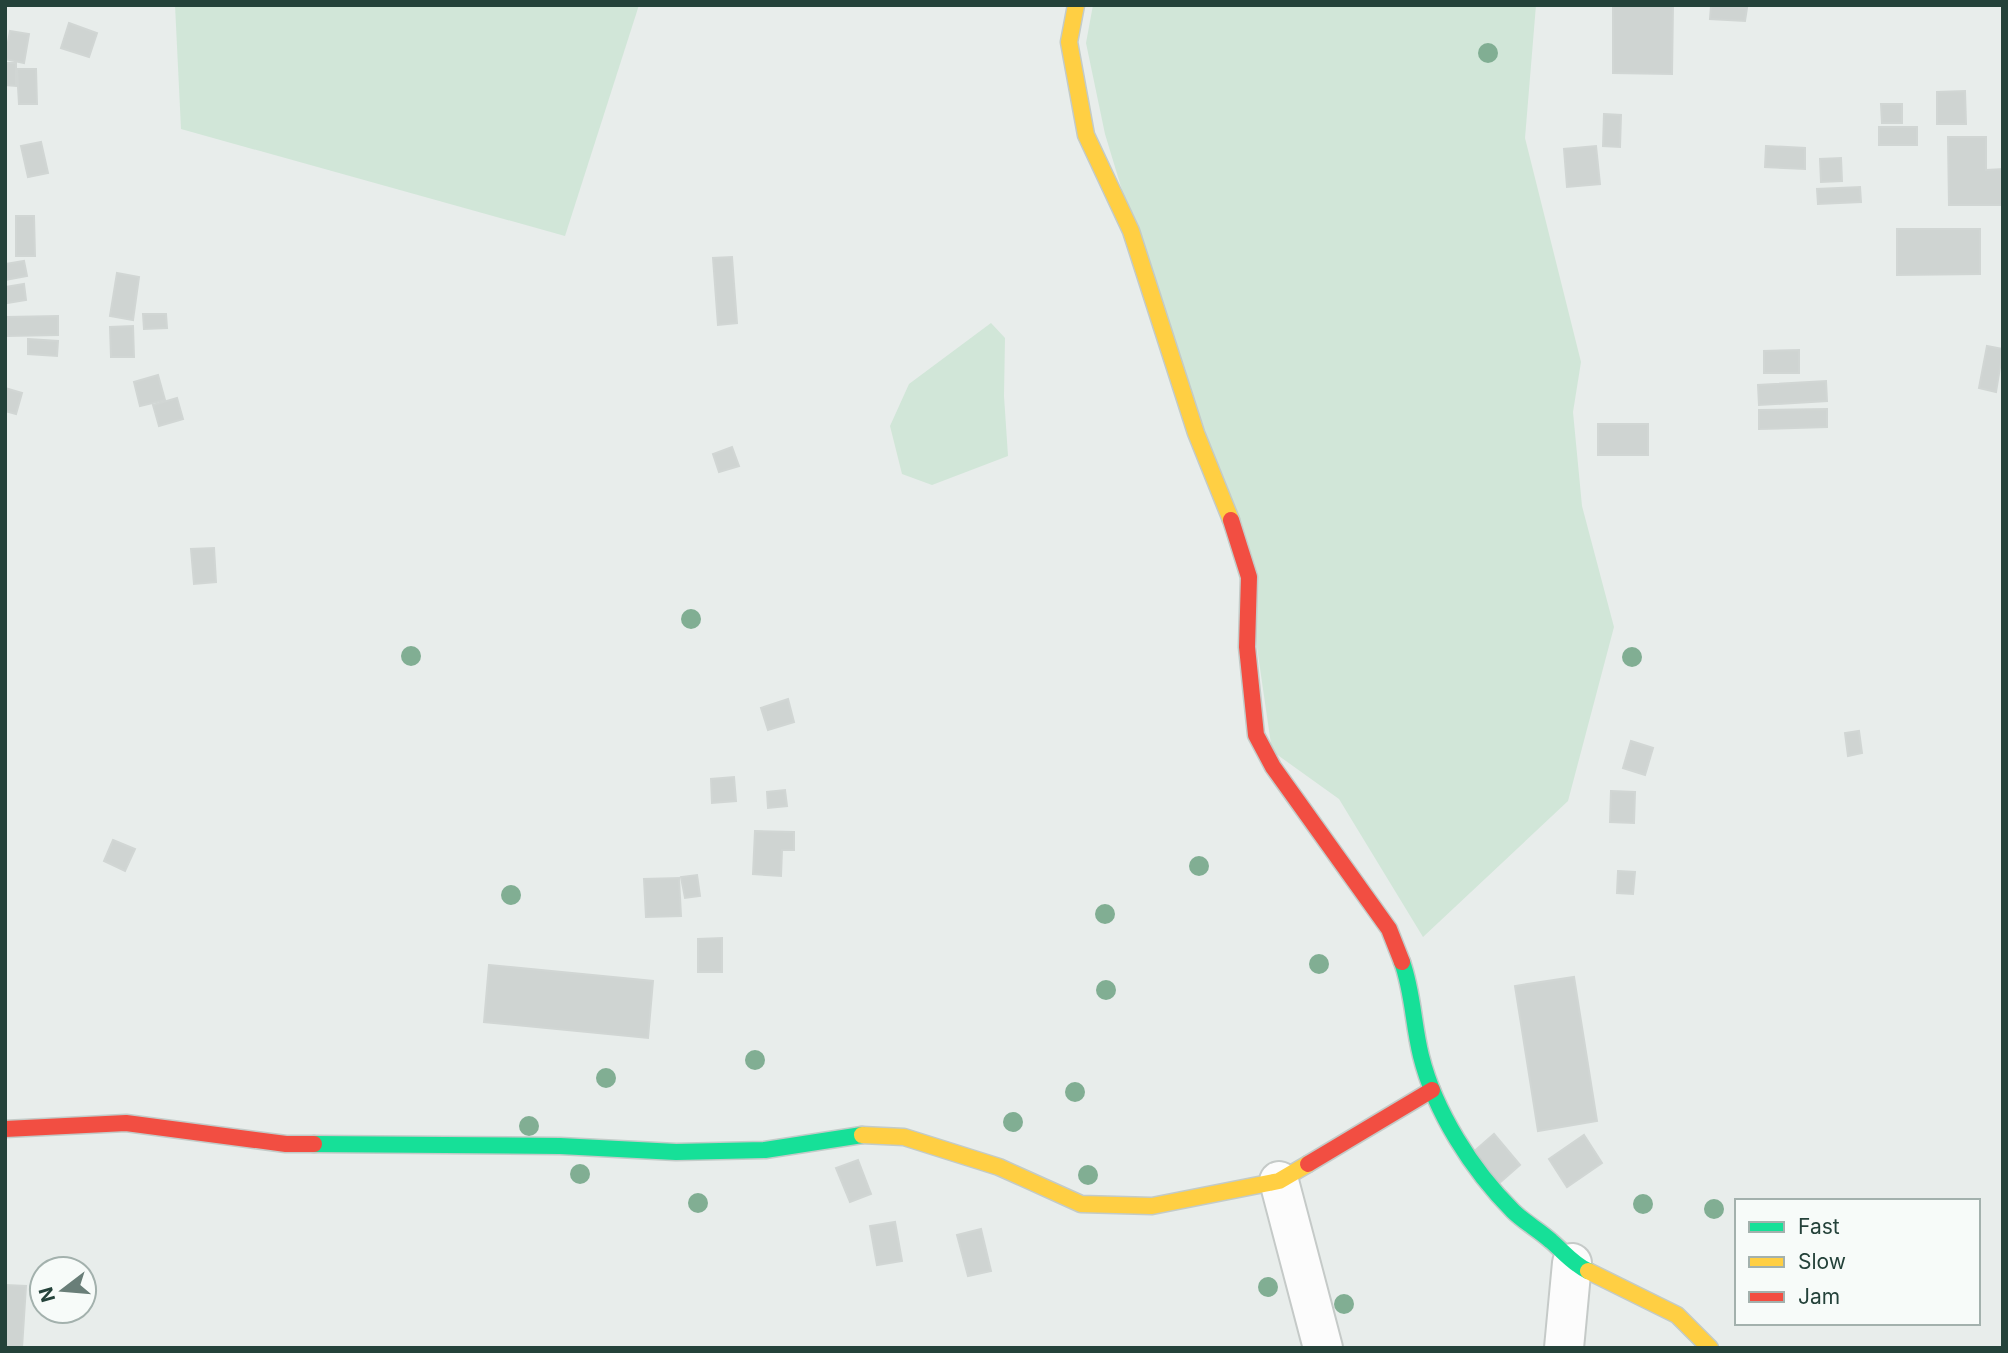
<svg xmlns="http://www.w3.org/2000/svg" width="2008" height="1353" font-family="Inter,sans-serif">
<style>
.green{fill:#d1e6d8}
.building{fill:#cfd4d2;stroke:#d1d6d4;stroke-width:2}
.lines{fill:none;stroke-linecap:round;stroke-linejoin:round}
.street-casing{stroke:#c5cac8;stroke-width:42}
.fast-casing{stroke:#c3cbc8;stroke-width:19}
.slow-casing{stroke:#c3cbc8;stroke-width:19}
.jam-casing{stroke:#c3cbc8;stroke-width:19}
.street{stroke:#fcfcfc;stroke-width:38}
.fast{stroke:#16e098;stroke-width:16}
.slow{stroke:#ffcf43;stroke-width:16}
.jam{stroke:#f24e42;stroke-width:16}
.tree{fill:#81ae93}
</style>
<rect width="100%" height="100%" fill="#e8edeb"/>
<g class="green">
<path d="M175,5H639L565,236L181,129Z"/>
<path d="M1093,5H1536L1525,138L1581,362L1573,412L1582,506L1614,627L1568,801L1423,937L1339,799L1272,751L1254,627L1105,134L1086,43Z"/>
<path d="M991,323L1005,338L1004,396L1008,456L932,485L902,474L890,426L909,384Z"/>
</g>
<g class="building">
<path d="M1613,5H1673L1672,74L1613,73Z"/>
<path d="M1711,6L1747,8L1745,21L1710,19Z"/>
<path d="M69,23L97,33L89,57L61,48Z"/>
<path d="M10,31L29,34L24,63L5,59Z"/>
<path d="M5,63H16V86L5,85Z"/>
<path d="M17,69H36L37,104H19Z"/>
<path d="M1965,91L1966,124H1937V92Z"/>
<path d="M1881,104H1902V123H1882Z"/>
<path d="M1604,114L1621,115L1620,147L1603,146Z"/>
<rect x="1879" y="127" width="38" height="18"/>
<path d="M1948,137H1986V170L2003,169V205H1949Z"/>
<path d="M41,142L48,173L28,177L21,146Z"/>
<path d="M1596,146L1600,184L1567,187L1564,149Z"/>
<path d="M1766,146L1805,148V169L1765,167Z"/>
<path d="M1841,158L1842,181L1821,182L1820,159Z"/>
<path d="M1860,187L1861,202L1818,204L1817,189Z"/>
<path d="M16,216H34L35,256H16Z"/>
<path d="M1897,229H1980V274L1897,275Z"/>
<path d="M732,257L737,323L718,325L713,258Z"/>
<path d="M24,261L27,276L5,280V264Z"/>
<path d="M117,273L139,277L133,320L110,316Z"/>
<path d="M24,284L26,300L7,303L5,287Z"/>
<path d="M143,314H166L167,328L144,329Z"/>
<path d="M58,316V335L7,336V317Z"/>
<path d="M133,326L134,357H111L110,327Z"/>
<path d="M28,339L58,341L57,356L28,354Z"/>
<path d="M1987,346L2003,349L1996,392L1979,388Z"/>
<path d="M1799,350V373H1764V351Z"/>
<path d="M158,375L165,400L140,406L134,382Z"/>
<path d="M1826,381L1827,401L1759,405L1758,385Z"/>
<path d="M5,388L22,393L16,414L5,411Z"/>
<path d="M177,398L183,419L159,426L153,405Z"/>
<path d="M1827,409V427L1759,429V410Z"/>
<rect x="1598" y="424" width="50" height="31"/>
<path d="M732,447L739,466L719,472L713,454Z"/>
<path d="M214,548L216,582L194,584L191,549Z"/>
<path d="M788,699L794,722L768,730L761,708Z"/>
<path d="M1859,731L1862,753L1848,756L1845,733Z"/>
<path d="M1631,741L1653,748L1645,775L1623,768Z"/>
<path d="M734,777L736,801L712,803L711,779Z"/>
<path d="M785,790L787,806L768,808L767,792Z"/>
<path d="M1611,791L1635,792L1634,823L1610,822Z"/>
<path d="M755,831L794,832V850H782L781,876L753,874Z"/>
<path d="M113,840L135,849L125,871L104,861Z"/>
<path d="M1618,871L1635,872L1633,894L1617,893Z"/>
<path d="M697,875L700,896L685,898L681,877Z"/>
<path d="M679,878L681,916L646,917L644,879Z"/>
<path d="M722,938V972H698V939Z"/>
<path d="M489,965L653,981L648,1038L484,1022Z"/>
<path d="M1574,977L1597,1121L1538,1131L1515,986Z"/>
<path d="M1494,1134L1520,1165L1497,1185L1471,1154Z"/>
<path d="M1584,1135L1602,1163L1567,1187L1549,1159Z"/>
<path d="M858,1160L871,1194L850,1202L836,1168Z"/>
<path d="M895,1222L902,1261L877,1265L870,1226Z"/>
<path d="M981,1229L991,1271L968,1276L957,1235Z"/>
<path d="M5,1285L26,1286L22,1348H5Z"/>
</g>
<g class="lines">
<g class="street-casing">
<g id="street">
<path d="M1279,1181L1323,1348"/>
<path d="M1564,1348L1572,1263"/>
</g>
</g>
<g class="fast-casing">
<g id="fast">
<path d="M1402,962C1413,992 1413,1024 1421,1056C1435,1112 1472,1170 1513,1211C1524,1222 1539,1230 1551,1241C1564,1252 1572,1263 1588,1271"/>
<path d="M314,1144L560,1146L676,1152L765,1150L862,1135"/>
</g>
</g>
<g class="slow-casing">
<g id="slow">
<path d="M1076,5L1069,42L1086,135L1131,231L1196,433L1231,520"/>
<path d="M862,1135L904,1137L999,1167L1081,1204L1152,1206L1279,1181L1308,1164"/>
<path d="M1588,1271L1677,1315L1710,1348"/>
</g>
</g>
<g class="jam-casing">
<g id="jam">
<path d="M1231,520L1249,577L1247,647L1256,735L1273,767L1389,929L1402,962"/>
<path d="M5,1129L126,1123L286,1144H314"/>
<path d="M1308,1164L1432,1090"/>
</g>
</g>
<use href="#street" class="street"/>
<use href="#fast" class="fast"/>
<use href="#slow" class="slow"/>
<use href="#jam" class="jam"/>
</g>
<g class="tree">
<circle cx="1488" cy="53" r="10"/>
<circle cx="691" cy="619" r="10"/>
<circle cx="411" cy="656" r="10"/>
<circle cx="1632" cy="657" r="10"/>
<circle cx="1199" cy="866" r="10"/>
<circle cx="511" cy="895" r="10"/>
<circle cx="1105" cy="914" r="10"/>
<circle cx="1319" cy="964" r="10"/>
<circle cx="1106" cy="990" r="10"/>
<circle cx="755" cy="1060" r="10"/>
<circle cx="606" cy="1078" r="10"/>
<circle cx="1075" cy="1092" r="10"/>
<circle cx="1013" cy="1122" r="10"/>
<circle cx="529" cy="1126" r="10"/>
<circle cx="580" cy="1174" r="10"/>
<circle cx="1088" cy="1175" r="10"/>
<circle cx="698" cy="1203" r="10"/>
<circle cx="1643" cy="1204" r="10"/>
<circle cx="1714" cy="1209" r="10"/>
<circle cx="1268" cy="1287" r="10"/>
<circle cx="1344" cy="1304" r="10"/>
</g>
<rect width="2008" height="1353" fill="none" stroke="#24423a" stroke-width="14"/>
<rect x="1735" y="1199" width="245" height="126" fill="#f7fbf9" stroke="#a3b1ad" stroke-width="2"/>
<rect x="1749" y="1222" width="35" height="10" fill="#16e098" stroke="#a3b1ad" stroke-width="2"/>
<text x="1798" y="1234" font-size="21" fill="#24423a">Fast</text>
<rect x="1749" y="1257" width="35" height="10" fill="#ffcf43" stroke="#a3b1ad" stroke-width="2"/>
<text x="1798" y="1269" font-size="21" fill="#24423a">Slow</text>
<rect x="1749" y="1292" width="35" height="10" fill="#f24e42" stroke="#a3b1ad" stroke-width="2"/>
<text x="1798" y="1304" font-size="21" fill="#24423a">Jam</text>
<g transform="translate(63 1290) rotate(254)"><circle r="33" fill="#f7fbf9" stroke="#a3b1ad" stroke-width="2"/>
<path d="M0-5L12 26L0 18L-12 26Z" fill="#697e78"/>
<text y="-10" font-size="19" font-weight="bold" text-anchor="middle" fill="#24423a">N</text>
</g>
</svg>
